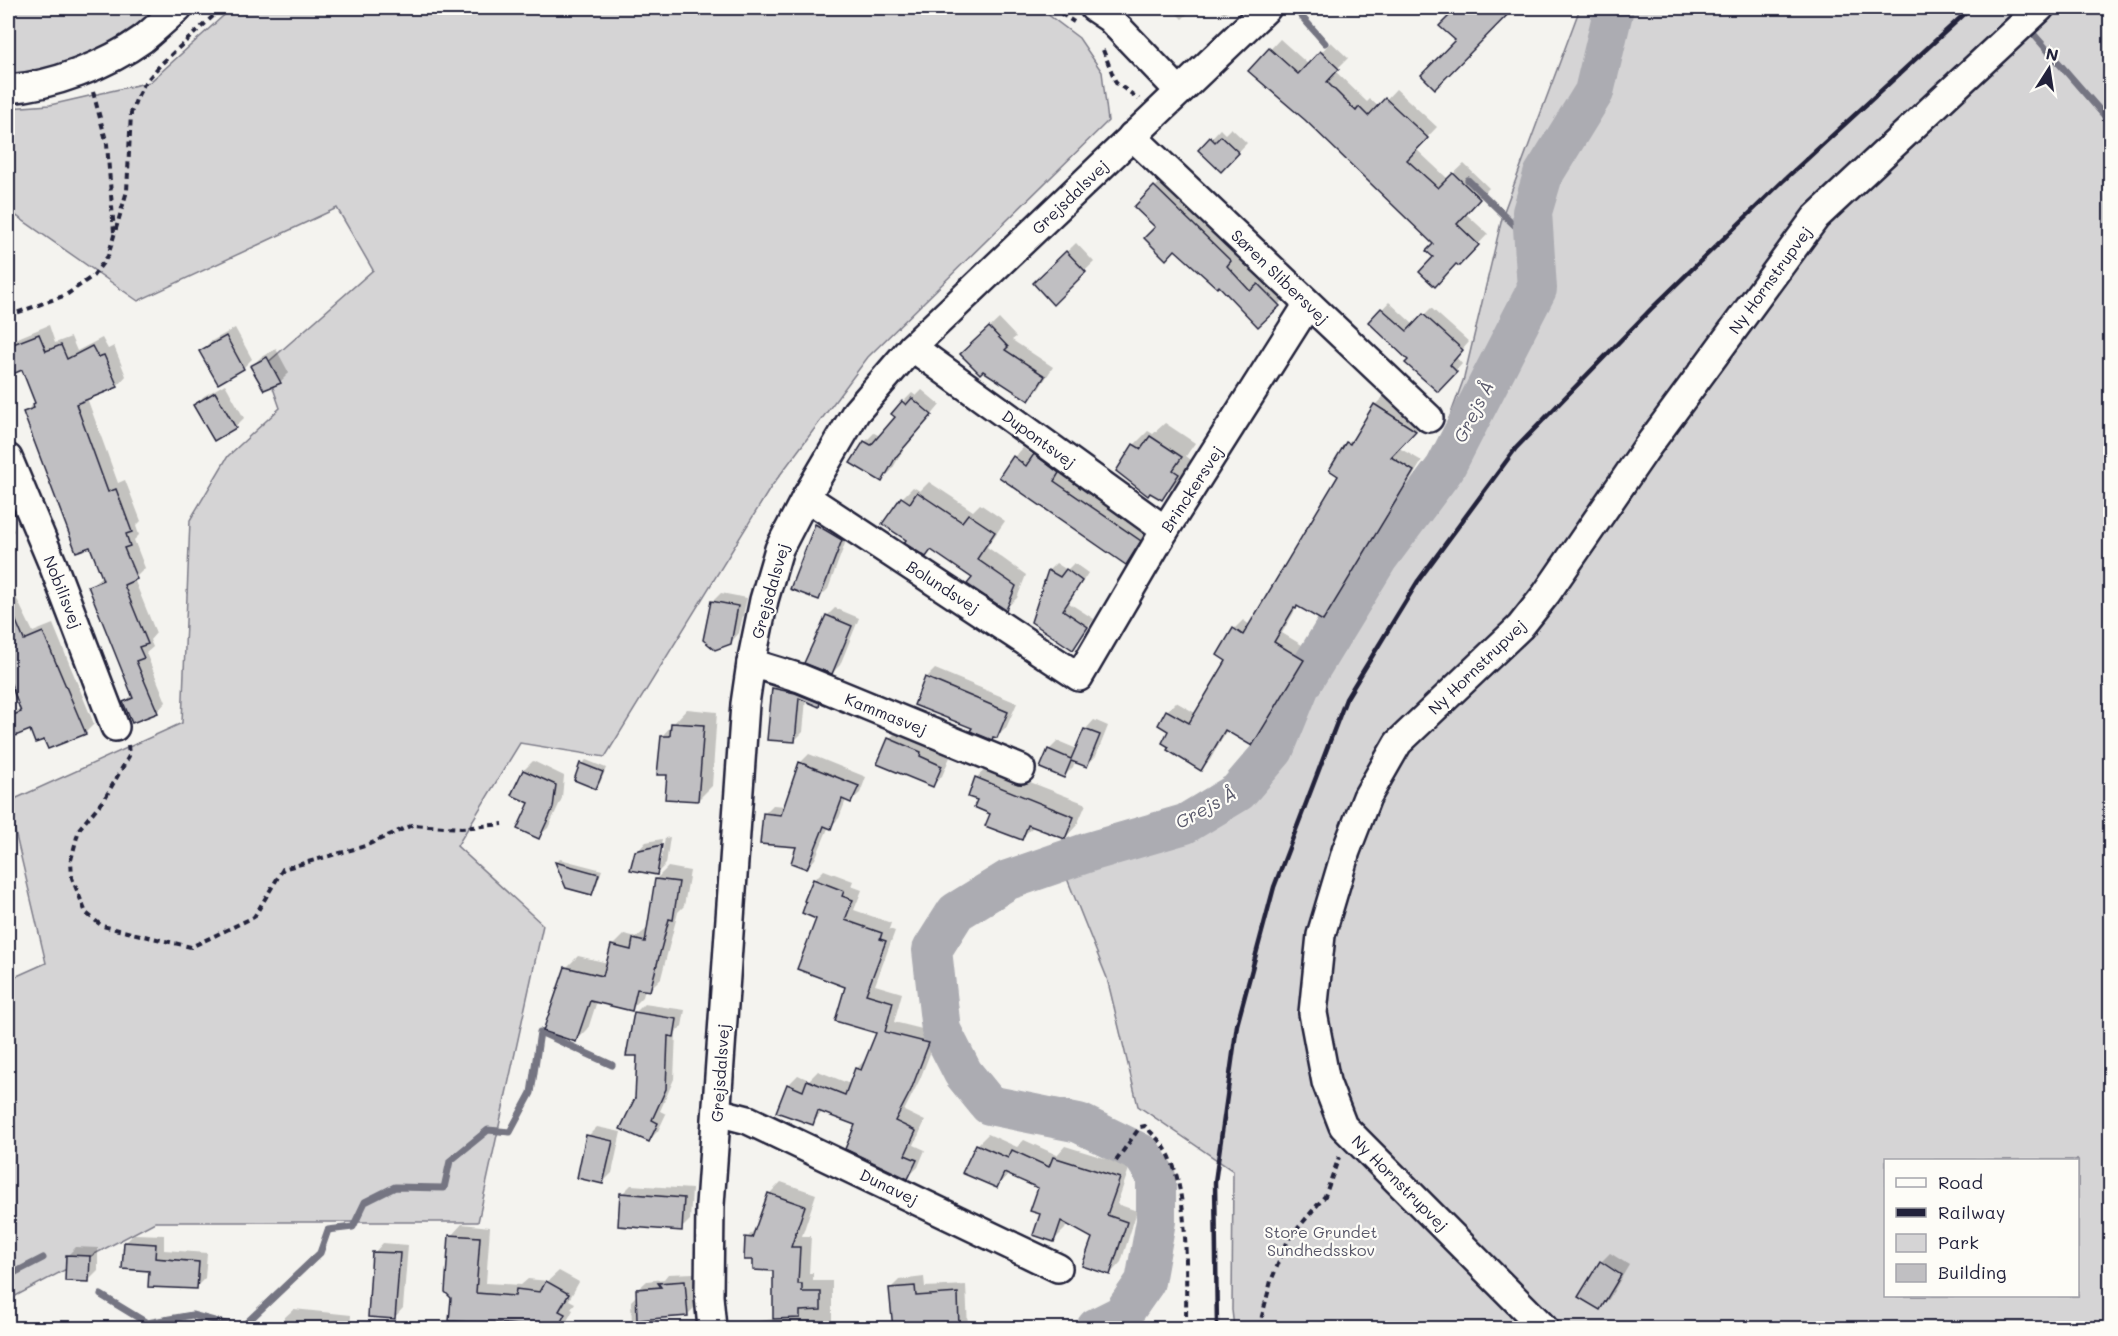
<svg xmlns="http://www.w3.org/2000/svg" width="2118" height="1336" font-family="Mali,sans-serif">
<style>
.green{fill:#d5d4d5;stroke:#7c7b88;stroke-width:1.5;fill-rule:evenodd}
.shadow{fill:#0003}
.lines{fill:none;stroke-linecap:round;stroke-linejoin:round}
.stream{stroke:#757582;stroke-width:7}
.river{stroke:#acacb2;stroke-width:40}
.building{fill:#c0bfc2;stroke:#22223b;stroke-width:1.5}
.minor-casing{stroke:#22223b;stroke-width:32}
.path{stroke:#22223b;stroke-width:4;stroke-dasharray:6 4.5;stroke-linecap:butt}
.minor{stroke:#fdfcf7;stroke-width:27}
.rail{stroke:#22223b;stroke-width:4.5}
.labels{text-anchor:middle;stroke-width:4.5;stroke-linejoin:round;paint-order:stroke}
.street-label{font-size:16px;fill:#22223b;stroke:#fdfcf7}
.park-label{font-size:16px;fill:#585769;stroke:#fdfcf7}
.water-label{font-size:18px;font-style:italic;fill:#59596b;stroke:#fdfcf7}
</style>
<rect width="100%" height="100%" fill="#f4f3ef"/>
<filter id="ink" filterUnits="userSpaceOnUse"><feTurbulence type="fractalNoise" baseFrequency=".0167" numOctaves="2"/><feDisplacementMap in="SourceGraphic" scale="12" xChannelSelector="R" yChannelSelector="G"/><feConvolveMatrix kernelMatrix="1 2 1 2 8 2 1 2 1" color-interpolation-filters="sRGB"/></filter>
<g filter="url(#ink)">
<g class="green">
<path d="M8,8H159C127,32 96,54 58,67C43,73 24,74 8,77Z"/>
<path d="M232,8H1033L1047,14L1079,38L1102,72L1108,121L868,357L771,487L605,757L520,743L457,846L543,925L478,1222H155L8,1300V980L46,963L8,802L182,723L190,520L228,456L280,408L265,365L373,270L337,208L138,301L8,210V108L50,105L150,82Z"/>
<path d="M1580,8H2110V1328H1234L1232,1310L1233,1171L1138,1106L1107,978L1056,851L1211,799L1251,764L1291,682L1433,463L1464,378L1503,214ZM1886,1160H2078V1296H1886Z"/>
</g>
<g class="shadow">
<path d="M1171,8H1194L1182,19Z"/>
<path d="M1218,8H1231L1224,14Z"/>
<path d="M1459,8H1512L1435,87L1457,40L1441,25Z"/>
<path d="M1280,39L1309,65L1331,42L1348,58L1335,71L1367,102L1370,99L1379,107L1396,89L1437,127L1416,149L1448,179L1464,164L1489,188L1465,213L1488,234L1459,264L1435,257V244L1306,119L1250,71Z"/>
<path d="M1231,128L1247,143L1221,170L1200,150L1220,129L1225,134Z"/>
<path d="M1168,174L1291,292L1258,325L1219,284L1136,207Z"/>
<path d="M1076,243L1094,262L1053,302L1035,283Z"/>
<path d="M1389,302L1414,325L1431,308L1469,342L1456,357L1462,364L1438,390L1370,322Z"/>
<path d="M999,319L1016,337L1012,340L1053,367L1038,390L1029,399L962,354Z"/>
<path d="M49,325L55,343L71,337L77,351L102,338L108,349L114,346L126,376L117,386L87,398L118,483L125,480L141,521L136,526L139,535L134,540L145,568L134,579L156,633L150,640L153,647L146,653L166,702L157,712L125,702L133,694L90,586L103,575L91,545L24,413L36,402L23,368L8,374V342Z"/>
<path d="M235,328L252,359L243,368L201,351L210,342Z"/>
<path d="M276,349L289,373L280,382L252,366L261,357Z"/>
<path d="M225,384L244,418L235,427L195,405L204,396Z"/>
<path d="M922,390L940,405L905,447L891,471L881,480L865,442L874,433L880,436L897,417L903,402L912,393L916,396Z"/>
<path d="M1384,396L1424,421L1399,448L1422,461L1331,610L1322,619L1298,605L1282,633L1312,651L1261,736L1252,745L1227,730L1210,760L1201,769L1170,731L1160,725L1167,711L1176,702L1197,714L1228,660L1234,629L1243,620L1250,625L1340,475L1347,443L1357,435L1375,405Z"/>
<path d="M1165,423L1195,443L1186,456L1191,460L1175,484L1161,498L1134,445L1148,431L1153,434Z"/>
<path d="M1044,446L1149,531L1135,554L1126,563L1014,457L1023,448L1034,456Z"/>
<path d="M929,482L973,511L980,504L1005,521L987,547L1026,575L1017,598L1006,608L974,577L932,549L908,540L884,523L902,498L913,487L920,491Z"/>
<path d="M8,516L14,531L8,537Z"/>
<path d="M825,516L850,530L828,589L819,598L816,525Z"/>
<path d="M1056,563L1067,570L1074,563L1088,573L1069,603L1094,619L1073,648L1033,622L1049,570Z"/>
<path d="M10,585L33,632L53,624L94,724L85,733L45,738L11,717L20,708L8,673V586Z"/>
<path d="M721,593L747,598L739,633L730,643L712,602Z"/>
<path d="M835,608L859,618L840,665L832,673L827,616Z"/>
<path d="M935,669L1017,703L1006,728L997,737L974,727L926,678Z"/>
<path d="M783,679L828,696L819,705L806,699L803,732L794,741L769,738L774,688Z"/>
<path d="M687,709L717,712L712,786L698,800L669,774L662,736Z"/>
<path d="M1094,720L1108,726L1096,756L1087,765L1075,761L1073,767L1064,776L1049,750L1058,741L1077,749L1085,730Z"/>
<path d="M899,729L930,742L928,746L950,757L942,776L933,785L879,763L890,738Z"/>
<path d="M809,754L866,777L860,793L851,801L846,800L839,818L830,827L829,826L815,859L807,868L798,846L764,814L773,805L786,806L800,763Z"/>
<path d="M586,760L606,768L600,783L596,787L582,764Z"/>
<path d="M533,761L564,776L562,798L548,828L538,837L524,770Z"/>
<path d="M989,766L1086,804L1077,825L1065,838L1034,826L1021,838L979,799L976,778Z"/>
<path d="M10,769L17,784L8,790V770Z"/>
<path d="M670,837L666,864L657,873L637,852L646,842L662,839L657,865H660L665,838Z"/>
<path d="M560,859L602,870L595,889L591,893L567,887L557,862Z"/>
<path d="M668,867L690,871L684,906L678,912L661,978L649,990L645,989L643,997L631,1009L597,1001L588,1029L576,1041L566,968L578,956L608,963L612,946L624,934L637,937L648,928L656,879Z"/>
<path d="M824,870L853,881L851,886L862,890L854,910L891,923L889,929L895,931L875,985L902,993L894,1022L938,1033L920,1079L904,1111L925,1121L914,1145L925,1150L918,1167L908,1177L857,1124L823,1111L812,1124L788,1085L798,1075L809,1080L818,1071L850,1084L856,1069L866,1059L878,1032L846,986L818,918L814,880Z"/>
<path d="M644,1004L685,1010L682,1026L676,1032L674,1079L660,1111L666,1114L658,1131L649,1140L635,1013Z"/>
<path d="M597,1127L621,1132L612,1173L603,1182L588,1136Z"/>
<path d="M988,1134L1017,1147L1024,1140L1057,1155L1065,1146L1130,1166L1117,1204L1137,1211L1121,1262L1110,1274L1093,1237L1067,1223L1065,1229L1054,1240L1041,1213L1039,1187L1009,1174L997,1187L977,1145Z"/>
<path d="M781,1182L816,1194L802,1236H811L809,1273H813V1281H832V1321H840L841,1328H751L759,1321L774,1319V1269L755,1259L747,1238L757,1227L769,1194Z"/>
<path d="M631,1185L692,1189L690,1220L681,1229L622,1194Z"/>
<path d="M462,1224L490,1227L486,1283L521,1285L528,1279L548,1281L559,1271L579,1282L569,1300L575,1303L571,1309L573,1310L563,1328H533L526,1325L508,1323L507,1328H477L478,1321L451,1236Z"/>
<path d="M134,1234L164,1235V1250L207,1253L205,1278L196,1287L151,1269L125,1243Z"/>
<path d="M383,1243L408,1245L403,1308L394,1318L374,1253Z"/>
<path d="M76,1247L98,1248V1271L89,1280L67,1256Z"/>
<path d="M1610,1253L1629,1265L1609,1299L1599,1308L1601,1262Z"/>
<path d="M694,1273L696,1306L687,1315L658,1317L652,1323L632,1324L631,1301L638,1294L637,1290L647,1281L664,1279L668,1274Z"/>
<path d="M924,1277L925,1287L966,1285L968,1328H894L890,1289L899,1280Z"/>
<path d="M294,1309L351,1315L350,1328H283L284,1318Z"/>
</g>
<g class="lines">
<g class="stream">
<path d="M1295,9L1325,43"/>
<path d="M2030,30L2110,122"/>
<path d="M1468,180L1534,244"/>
<path d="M8,1276L43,1258"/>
<path d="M101,1295L147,1323L192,1315L240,1328"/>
<path d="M241,1328L320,1253L328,1230L353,1227L365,1202L395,1187L444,1188L450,1161L488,1130L510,1132L531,1093L540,1032L612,1065"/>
</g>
<path class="river" d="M1096,1328L1122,1315L1145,1282L1156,1221V1176L1142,1154L1079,1123L989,1105L963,1073L941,1030L932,950L956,912L1008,880L1089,852L1185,824L1238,792L1274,750L1300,686L1378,558L1445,468L1537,289L1532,212L1543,175L1594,92L1614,8"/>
</g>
<g class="building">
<path d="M1457,8H1514L1435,89L1421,75L1455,40L1439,26Z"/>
<path d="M1269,48L1298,74L1320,51L1339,69L1327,82L1356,111L1359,107L1368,116L1385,98L1428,138L1407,160L1438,188L1453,173L1480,199L1457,224L1479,245L1459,266L1456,264L1435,287L1419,272L1433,257L1426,251L1433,244L1305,120L1248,71Z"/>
<path d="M1221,136L1239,153L1221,172L1198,150L1210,137L1215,142Z"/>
<path d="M1154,186L1231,261L1227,266L1250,291L1258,284L1280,306L1258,327L1219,286L1217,288L1175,250L1166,260L1144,238L1155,227L1134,207Z"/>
<path d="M1066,251L1086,272L1053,305L1033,283Z"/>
<path d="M1381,308L1407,331L1423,314L1463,350L1450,365L1457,372L1438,392L1405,363L1408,360L1368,322Z"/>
<path d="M989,327L1008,347L1005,350L1045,376L1029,401L983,371L980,374L960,354Z"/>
<path d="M39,334L46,351L61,345L67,359L92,346L98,357L104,355L118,387L76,404L108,492L116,489L132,532L126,534L130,546L124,548L137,579L124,585L148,644L139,647L144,658L136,661L158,713L132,723L123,702L133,698L88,586L103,580L90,547L76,552L65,523L23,412L34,408L33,404L35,403L22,370L8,376V346Z"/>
<path d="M226,336L244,369L218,384L199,351Z"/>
<path d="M267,357L281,383L264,390L250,366Z"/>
<path d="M215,392L236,428L214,441L193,405Z"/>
<path d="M912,398L932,415L896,457L882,482L850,463L864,441L871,445L895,417L891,414L902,401L906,405Z"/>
<path d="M1374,404L1416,431L1391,457L1414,471L1323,621L1297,606L1296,609L1294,608L1274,642L1304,660L1252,746L1225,730L1201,771L1167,750L1169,747L1162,743L1168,731L1158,725L1166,710L1189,723L1226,661L1217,655L1233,628L1243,635L1338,476L1329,470L1346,442L1350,444Z"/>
<path d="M1150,436L1182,457L1173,470L1179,474L1162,500L1150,493L1148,496L1116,471L1133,444L1141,449Z"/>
<path d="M1034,454L1059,473L1054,481L1141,541L1126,565L999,477L1013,456L1026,466Z"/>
<path d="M917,492L962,522L968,514L995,532L977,559L1016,586L1006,610L967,584L972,578L931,550L926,557L904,543L906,540L882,524L901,497L910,503Z"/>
<path d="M815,524L842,540L819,600L790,589Z"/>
<path d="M1066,569L1082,581L1063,610L1088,627L1073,650L1031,622L1048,570L1060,577Z"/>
<path d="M711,601L738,606L731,644L715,650L703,640Z"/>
<path d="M8,602L24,640L43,632L86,734L48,749L44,740L35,743L30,730L8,739V717L21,712L8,676Z"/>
<path d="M826,615L852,626L832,674L804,663Z"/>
<path d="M925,677L1008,712L997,738L993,737L992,740L970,731L972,728L914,705Z"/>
<path d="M772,688L795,693L820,703L819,707L799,698L795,742L767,740Z"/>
<path d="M671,723L704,725L698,801L665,799L667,775H657L661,736H670Z"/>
<path d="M1084,729L1100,735L1087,767L1071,761L1064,778L1040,768L1048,749L1071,759Z"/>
<path d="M888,738L921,752L920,756L942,766L933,787L877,764Z"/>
<path d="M799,762L859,786L851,803L842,799L831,829L824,826L807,869L791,863L796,847L760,844L763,813L781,815Z"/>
<path d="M580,763L603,772L596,789L574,780Z"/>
<path d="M523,770L556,785L553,808L539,839L517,829L529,803L511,795Z"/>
<path d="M975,777L1074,817L1065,839L1028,825L1022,840L985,826L990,814L974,807L977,800L968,797Z"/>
<path d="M662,845L657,875L630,870L635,851Z"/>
<path d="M555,862L599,874L592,895L566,888Z"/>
<path d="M655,879L679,882L673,920L669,919L650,991L637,989L632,1011L590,1001L576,1042L543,1031L565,967L603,976L611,945L631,950L633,939L645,942Z"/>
<path d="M813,879L844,891L842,896L853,900L845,920L882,933L880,939L886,941L866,994L893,1002L885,1032L929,1043L911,1090L895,1121L916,1131L905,1155L917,1160L908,1179L845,1149L855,1125L818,1111L813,1125L776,1112L787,1084L803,1091L807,1080L845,1095L855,1068L861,1070L876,1033L835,1021L845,987L797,969L816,919L802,913L806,902L804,901Z"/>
<path d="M634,1012L677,1019L674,1037L668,1036L666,1089L652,1120L658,1123L649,1142L620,1129L635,1098L637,1056H626Z"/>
<path d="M586,1135L613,1141L603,1184L577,1178Z"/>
<path d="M976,1144L1008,1158L1012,1150L1049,1167L1053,1157L1120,1178L1107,1215L1127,1222L1110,1275L1082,1266L1092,1238L1061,1221L1054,1242L1033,1235L1040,1214L1030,1211L1038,1188L1004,1173L997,1188L962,1173Z"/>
<path d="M620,1193L684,1198L682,1231L618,1226Z"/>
<path d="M768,1193L805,1206L791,1247H800L798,1284H802V1292H821V1310L800,1311V1318L773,1319V1271L753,1270V1260H744L745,1237L752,1238Z"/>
<path d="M449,1235L480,1237L476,1293L515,1296L516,1289L540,1292L546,1281L569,1294L559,1311L565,1314L557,1329H533L530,1326L496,1323L449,1321L451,1298L445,1292Z"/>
<path d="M124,1242L156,1244L155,1258L199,1262L197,1289L148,1287L149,1271L122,1269Z"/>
<path d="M372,1252L400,1253L395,1319L368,1317Z"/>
<path d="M66,1255L90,1256L89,1282L65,1281Z"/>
<path d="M1600,1261L1621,1275L1600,1310L1578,1297Z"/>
<path d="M685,1281L688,1316L637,1320L636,1289L661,1287L658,1283Z"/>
<path d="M915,1286L916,1296L958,1293L959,1329H893L889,1288Z"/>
</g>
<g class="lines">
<g class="minor-casing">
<g id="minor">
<path d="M1094,8L1109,18L1179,91"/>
<path d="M8,89C52,86 107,65 143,39C155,29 167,18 178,8"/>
<path d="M1132,136L1429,418"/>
<path d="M912,347L1165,530"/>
<path d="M8,458L53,565L115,727"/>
<path d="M806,497L1079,677L1165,530L1308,304"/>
<path d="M751,663L800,678L1021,769"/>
<path d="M717,1112L748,1120L1058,1268"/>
<path d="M712,1328L709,1296L710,1205L745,704L751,663L764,600L779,549L806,497L856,412L912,347L1267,8"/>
<path d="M1544,1328L1343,1126L1326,1082L1313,1013L1321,935L1346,851L1367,797L1398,743L1520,627L1546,594L1645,450L1816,217L2040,8"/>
</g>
</g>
<g class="path">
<path d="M1052,8L1074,22"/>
<path d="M1103,50L1116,83L1139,99"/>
<path d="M93,92L107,144L114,232"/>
<path d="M8,316L66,295L93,276L108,256L127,191L131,113L137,97L144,84L161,64L222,8"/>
<path d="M128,745L129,756L105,798L79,829L71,860L72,878L86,913L102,926L191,947L254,917L283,869L365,846L412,825L461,828L503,824"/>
<path d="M1116,1161L1140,1127L1145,1126C1152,1134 1161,1141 1166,1150C1190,1188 1186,1283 1186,1328"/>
<path d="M1259,1328L1271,1281L1288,1240L1325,1196L1339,1157"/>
</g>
<use href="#minor" class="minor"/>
<path class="rail" d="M1217,1328L1215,1182L1237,1025L1274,887L1346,699L1418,581L1516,448L1651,309L1784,180L1971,8"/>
</g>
</g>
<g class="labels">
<g class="street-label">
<text transform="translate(1070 197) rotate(-44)" y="6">Grejsdalsvej</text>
<text transform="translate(1280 277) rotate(44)" y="6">Søren Slibersvej</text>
<text transform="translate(1770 280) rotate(-54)" y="6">Ny Hornstrupvej</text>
<text transform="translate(1039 439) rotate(36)" y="6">Dupontsvej</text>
<text transform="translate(1192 489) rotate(-57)" y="6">Brinckersvej</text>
<text transform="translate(943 587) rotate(33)" y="6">Bolundsvej</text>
<text transform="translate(770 591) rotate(-74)" y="6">Grejsdalsvej</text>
<text transform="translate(63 592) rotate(68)" y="6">Nobilisvej</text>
<text transform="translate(1477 667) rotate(-44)" y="6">Ny Hornstrupvej</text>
<text transform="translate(886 714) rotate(22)" y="6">Kammasvej</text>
<text transform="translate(720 1073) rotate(-86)" y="6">Grejsdalsvej</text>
<text transform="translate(1400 1183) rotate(45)" y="6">Ny Hornstrupvej</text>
<text transform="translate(889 1187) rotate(26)" y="6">Dunavej</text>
</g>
<g class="park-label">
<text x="1321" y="1238">Store Grundet<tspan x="1321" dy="18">Sundhedsskov</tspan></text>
</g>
<g class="water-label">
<text transform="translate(1474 412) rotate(-63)" y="6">Grejs Å</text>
<text transform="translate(1206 808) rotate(-29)" y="6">Grejs Å</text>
</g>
</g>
<rect width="2118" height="1336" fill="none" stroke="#fdfcf7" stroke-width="30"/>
<rect x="15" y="15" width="2088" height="1306" fill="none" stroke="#22223b" stroke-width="2" filter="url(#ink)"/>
<rect x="1884" y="1159" width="195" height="138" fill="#fdfcf7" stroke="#a5a5ac" stroke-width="1.5"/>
<rect x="1896" y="1178" width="30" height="9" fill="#fdfcf7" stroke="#a5a5ac" stroke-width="1.5"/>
<text x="1938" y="1189" font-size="18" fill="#22223b">Road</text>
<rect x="1896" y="1208" width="30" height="9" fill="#22223b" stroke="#a5a5ac" stroke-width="1.5"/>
<text x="1938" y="1219" font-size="18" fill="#22223b">Railway</text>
<rect x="1896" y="1234" width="30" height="18" fill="#d5d4d5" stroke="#a5a5ac" stroke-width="1.5"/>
<text x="1938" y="1249" font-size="18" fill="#22223b">Park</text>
<rect x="1896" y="1264" width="30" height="18" fill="#c0bfc2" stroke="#a5a5ac" stroke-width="1.5"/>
<text x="1938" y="1279" font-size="18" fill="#22223b">Building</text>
<g transform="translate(2049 69) rotate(12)" stroke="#fdfcf7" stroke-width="4.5" paint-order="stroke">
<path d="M0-4.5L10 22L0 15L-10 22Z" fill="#22223b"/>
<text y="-9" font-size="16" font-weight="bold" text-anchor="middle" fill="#22223b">N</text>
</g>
</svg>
